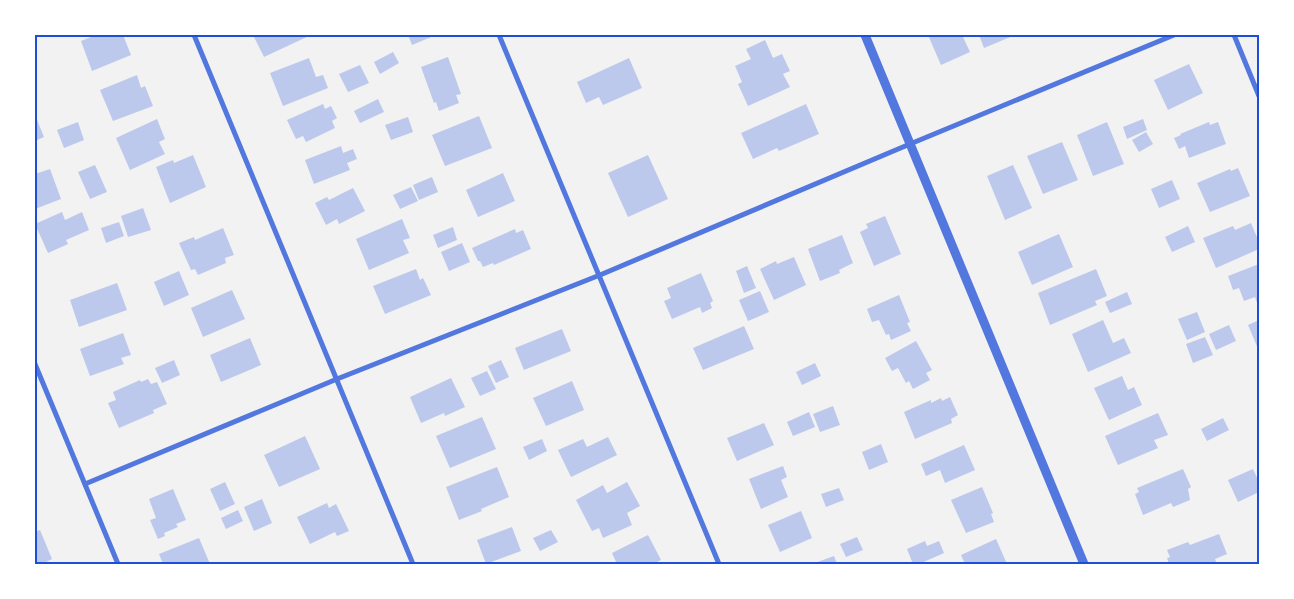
<svg xmlns="http://www.w3.org/2000/svg" width="1294" height="599" font-family="'Varela Round',sans-serif">
<style>
.building{fill:#bdc9ec}
.lines{fill:none;stroke-linecap:round;stroke-linejoin:round}
.minor{stroke:#5277de;stroke-width:5}
.tertiary{stroke:#5277de;stroke-width:9}
.neatline{fill:none;stroke:#1d4ed8;stroke-width:2}
</style>
<rect width="100%" height="100%" fill="#f2f2f2"/>
<g class="building">
<path d="M96,35H123L131,55L92,71L81,41Z"/>
<path d="M253,35H311L264,57Z"/>
<path d="M408,35H436L412,45Z"/>
<path d="M928,35H962L970,52L941,65Z"/>
<path d="M979,35H1015L984,48Z"/>
<path d="M765,40L773,58L782,54L790,71L783,74L790,87L748,106L738,84L742,82L735,66L751,59L746,49Z"/>
<path d="M393,52L399,63L380,74L374,62Z"/>
<path d="M448,57L461,94L456,95L459,103L439,111L436,102L434,103L421,67Z"/>
<path d="M309,58L316,77L323,75L328,88L283,106L270,73Z"/>
<path d="M629,58L642,88L603,105L599,97L586,103L577,82Z"/>
<path d="M1189,64L1203,93L1168,110L1154,80Z"/>
<path d="M360,65L369,83L348,92L339,74Z"/>
<path d="M137,75L141,88L145,86L153,106L113,121L100,90Z"/>
<path d="M378,99L384,112L360,123L354,111Z"/>
<path d="M323,104L325,109L331,106L337,118L332,121L335,128L306,142L303,136L296,139L287,120Z"/>
<path d="M806,104L819,134L779,151L777,148L753,159L741,133Z"/>
<path d="M35,115L44,137L35,141Z"/>
<path d="M479,116L492,148L445,166L432,135Z"/>
<path d="M408,117L413,132L391,140L385,125Z"/>
<path d="M157,119L165,139L159,142L165,154L130,170L116,138Z"/>
<path d="M1143,119L1147,130L1127,139L1123,127Z"/>
<path d="M78,122L84,140L64,148L57,130Z"/>
<path d="M1107,122L1124,164L1093,176L1077,135Z"/>
<path d="M1209,122L1210,125L1218,122L1226,144L1189,158L1185,146L1179,149L1174,138L1181,135L1180,134Z"/>
<path d="M1146,132L1153,144L1139,152L1132,140Z"/>
<path d="M1062,142L1078,180L1043,194L1027,156Z"/>
<path d="M341,146L343,153L353,149L357,159L347,163L350,170L314,184L305,160Z"/>
<path d="M193,155L206,187L170,203L156,167L173,160L174,163Z"/>
<path d="M648,155L668,199L628,217L608,173Z"/>
<path d="M95,165L107,192L90,199L78,172Z"/>
<path d="M1013,165L1032,208L1005,220L987,176Z"/>
<path d="M1238,168L1250,196L1210,212L1197,183L1230,169L1231,171Z"/>
<path d="M50,169L61,199L35,209V174Z"/>
<path d="M503,173L515,201L478,217L466,190Z"/>
<path d="M432,177L438,192L419,200L413,185Z"/>
<path d="M1172,180L1180,199L1159,208L1151,189Z"/>
<path d="M411,187L418,201L400,209L393,195Z"/>
<path d="M353,188L365,211L339,224L337,219L326,225L315,203L327,197L329,200Z"/>
<path d="M143,208L151,230L128,237L121,216Z"/>
<path d="M62,212L65,220L82,212L89,230L66,240L68,244L48,253L35,224Z"/>
<path d="M885,216L901,254L874,266L860,232L868,228L866,224Z"/>
<path d="M402,219L410,238L403,240L409,253L369,270L356,239Z"/>
<path d="M119,222L124,236L106,243L101,228Z"/>
<path d="M1251,223L1259,242V249L1216,268L1203,238L1233,226L1235,230Z"/>
<path d="M1188,226L1195,242L1172,252L1165,237Z"/>
<path d="M453,227L457,240L438,248L433,235Z"/>
<path d="M223,228L234,255L225,258L226,263L198,275L195,269L191,270L179,243L194,237L195,240Z"/>
<path d="M515,229L516,233L523,230L531,249L494,265L493,263L483,267L480,261H478L472,248Z"/>
<path d="M1059,234L1073,267L1032,285L1018,252Z"/>
<path d="M842,235L853,263L839,270L840,273L820,281L808,249Z"/>
<path d="M462,243L470,262L449,271L441,252Z"/>
<path d="M794,257L806,285L774,300L760,269L776,261L777,264Z"/>
<path d="M1259,264V303H1257L1255,297L1244,301L1239,288L1233,290L1228,276Z"/>
<path d="M747,266L756,288L744,293L736,271Z"/>
<path d="M416,269L420,280L423,278L431,295L385,314L373,286Z"/>
<path d="M1096,269L1107,296L1095,301L1097,305L1050,325L1038,293Z"/>
<path d="M179,271L189,295L164,306L154,282Z"/>
<path d="M701,273L713,301L710,303L712,308L702,313L700,307L672,319L664,301L671,298L667,288Z"/>
<path d="M117,283L127,310L79,327L70,300Z"/>
<path d="M232,290L245,319L203,337L191,308Z"/>
<path d="M760,291L769,312L748,321L739,300Z"/>
<path d="M1127,292L1132,304L1110,313L1105,302Z"/>
<path d="M899,295L910,322L907,323L911,331L891,340L889,334L886,335L879,320L872,322L867,309Z"/>
<path d="M1197,312L1205,332L1187,340L1178,319Z"/>
<path d="M1103,320L1113,343L1124,338L1131,353L1088,372L1072,334Z"/>
<path d="M1259,320V351L1248,325Z"/>
<path d="M1229,325L1236,341L1216,350L1209,334Z"/>
<path d="M744,326L754,349L703,370L693,348Z"/>
<path d="M562,329L571,351L524,370L515,348Z"/>
<path d="M123,333L131,355L121,358L124,364L90,376L80,349Z"/>
<path d="M1205,337L1213,355L1193,363L1186,344Z"/>
<path d="M250,338L261,365L221,382L210,355Z"/>
<path d="M916,341L932,370L926,373L930,380L913,389L909,381L906,383L898,368L892,371L885,358Z"/>
<path d="M174,360L180,375L162,383L155,368Z"/>
<path d="M501,360L509,377L496,383L488,366Z"/>
<path d="M815,363L821,376L802,385L796,372Z"/>
<path d="M487,371L496,389L480,396L471,378Z"/>
<path d="M1122,376L1128,390L1134,387L1142,405L1109,420L1094,388Z"/>
<path d="M451,378L465,407L445,416L444,413L421,423L410,397Z"/>
<path d="M148,379L151,384L157,382L167,404L153,410L154,413L119,428L108,403L116,400L113,392L140,380L141,382Z"/>
<path d="M572,381L584,410L546,426L533,398Z"/>
<path d="M950,397L958,415L951,419L952,423L915,439L904,412L931,400V403L941,398L942,401Z"/>
<path d="M833,406L840,425L820,432L813,414Z"/>
<path d="M809,412L815,427L793,436L787,422Z"/>
<path d="M1158,413L1168,435L1154,440L1158,448L1118,465L1105,436Z"/>
<path d="M482,417L496,449L450,468L436,436Z"/>
<path d="M1223,418L1229,430L1207,441L1201,429Z"/>
<path d="M764,423L774,445L737,461L727,438Z"/>
<path d="M305,436L320,469L279,487L264,455Z"/>
<path d="M608,437L617,455L571,477L558,450L583,439L587,447Z"/>
<path d="M542,439L547,451L529,460L523,447Z"/>
<path d="M881,444L888,462L869,470L862,452Z"/>
<path d="M964,445L975,470L945,483L940,470L926,476L921,464Z"/>
<path d="M783,466L787,477L781,480L788,497L761,509L749,479Z"/>
<path d="M497,467L509,497L481,509L482,511L459,520L446,487Z"/>
<path d="M1183,469L1191,487L1188,489L1190,500L1173,507L1171,503L1143,515L1135,494L1139,492L1137,488Z"/>
<path d="M1253,469L1259,482V492L1238,502L1228,480Z"/>
<path d="M225,482L235,504L220,511L210,489Z"/>
<path d="M627,482L640,506L627,513L632,525L603,538L599,528L592,531L576,500L603,485L607,493Z"/>
<path d="M982,487L993,513L991,514L994,522L966,533L951,500Z"/>
<path d="M839,488L844,500L826,507L821,494Z"/>
<path d="M173,489L186,520L176,524L178,527L164,533L165,536L158,539L150,520L156,518L149,499Z"/>
<path d="M262,499L272,523L254,531L244,507Z"/>
<path d="M327,503L329,508L336,504L349,531L337,536L335,532L310,544L297,517Z"/>
<path d="M238,510L243,521L226,529L221,518Z"/>
<path d="M801,511L812,538L780,552L768,525Z"/>
<path d="M512,527L521,551L486,564L477,540Z"/>
<path d="M40,530L52,559L42,564H35V532Z"/>
<path d="M551,530L558,542L540,551L533,538Z"/>
<path d="M1219,534L1227,554L1215,559L1217,564H1169L1167,558L1170,557L1167,550L1188,542L1190,545Z"/>
<path d="M648,535L661,560L653,564H617L612,553Z"/>
<path d="M857,537L863,550L846,557L840,544Z"/>
<path d="M199,538L210,564H163L159,554Z"/>
<path d="M996,539L1007,564H965L961,555Z"/>
<path d="M925,541L927,546L939,541L944,553L919,564H913L907,549Z"/>
<path d="M834,556L837,564H812Z"/>
</g>
<g class="lines">
<g class="minor">
<path d="M194,35L413,564"/>
<path d="M499,35L719,564"/>
<path d="M1234,35L1259,96"/>
<path d="M35,364L118,564"/>
<path d="M85,484L337,379L600,275L910,144L1174,35"/>
</g>
<path class="tertiary" d="M865,35L1084,564"/>
</g>
<rect width="1294" height="599" fill="none" stroke="#ffffff" stroke-width="72"/>
<rect x="36" y="36" width="1222" height="527" class="neatline"/>
</svg>
